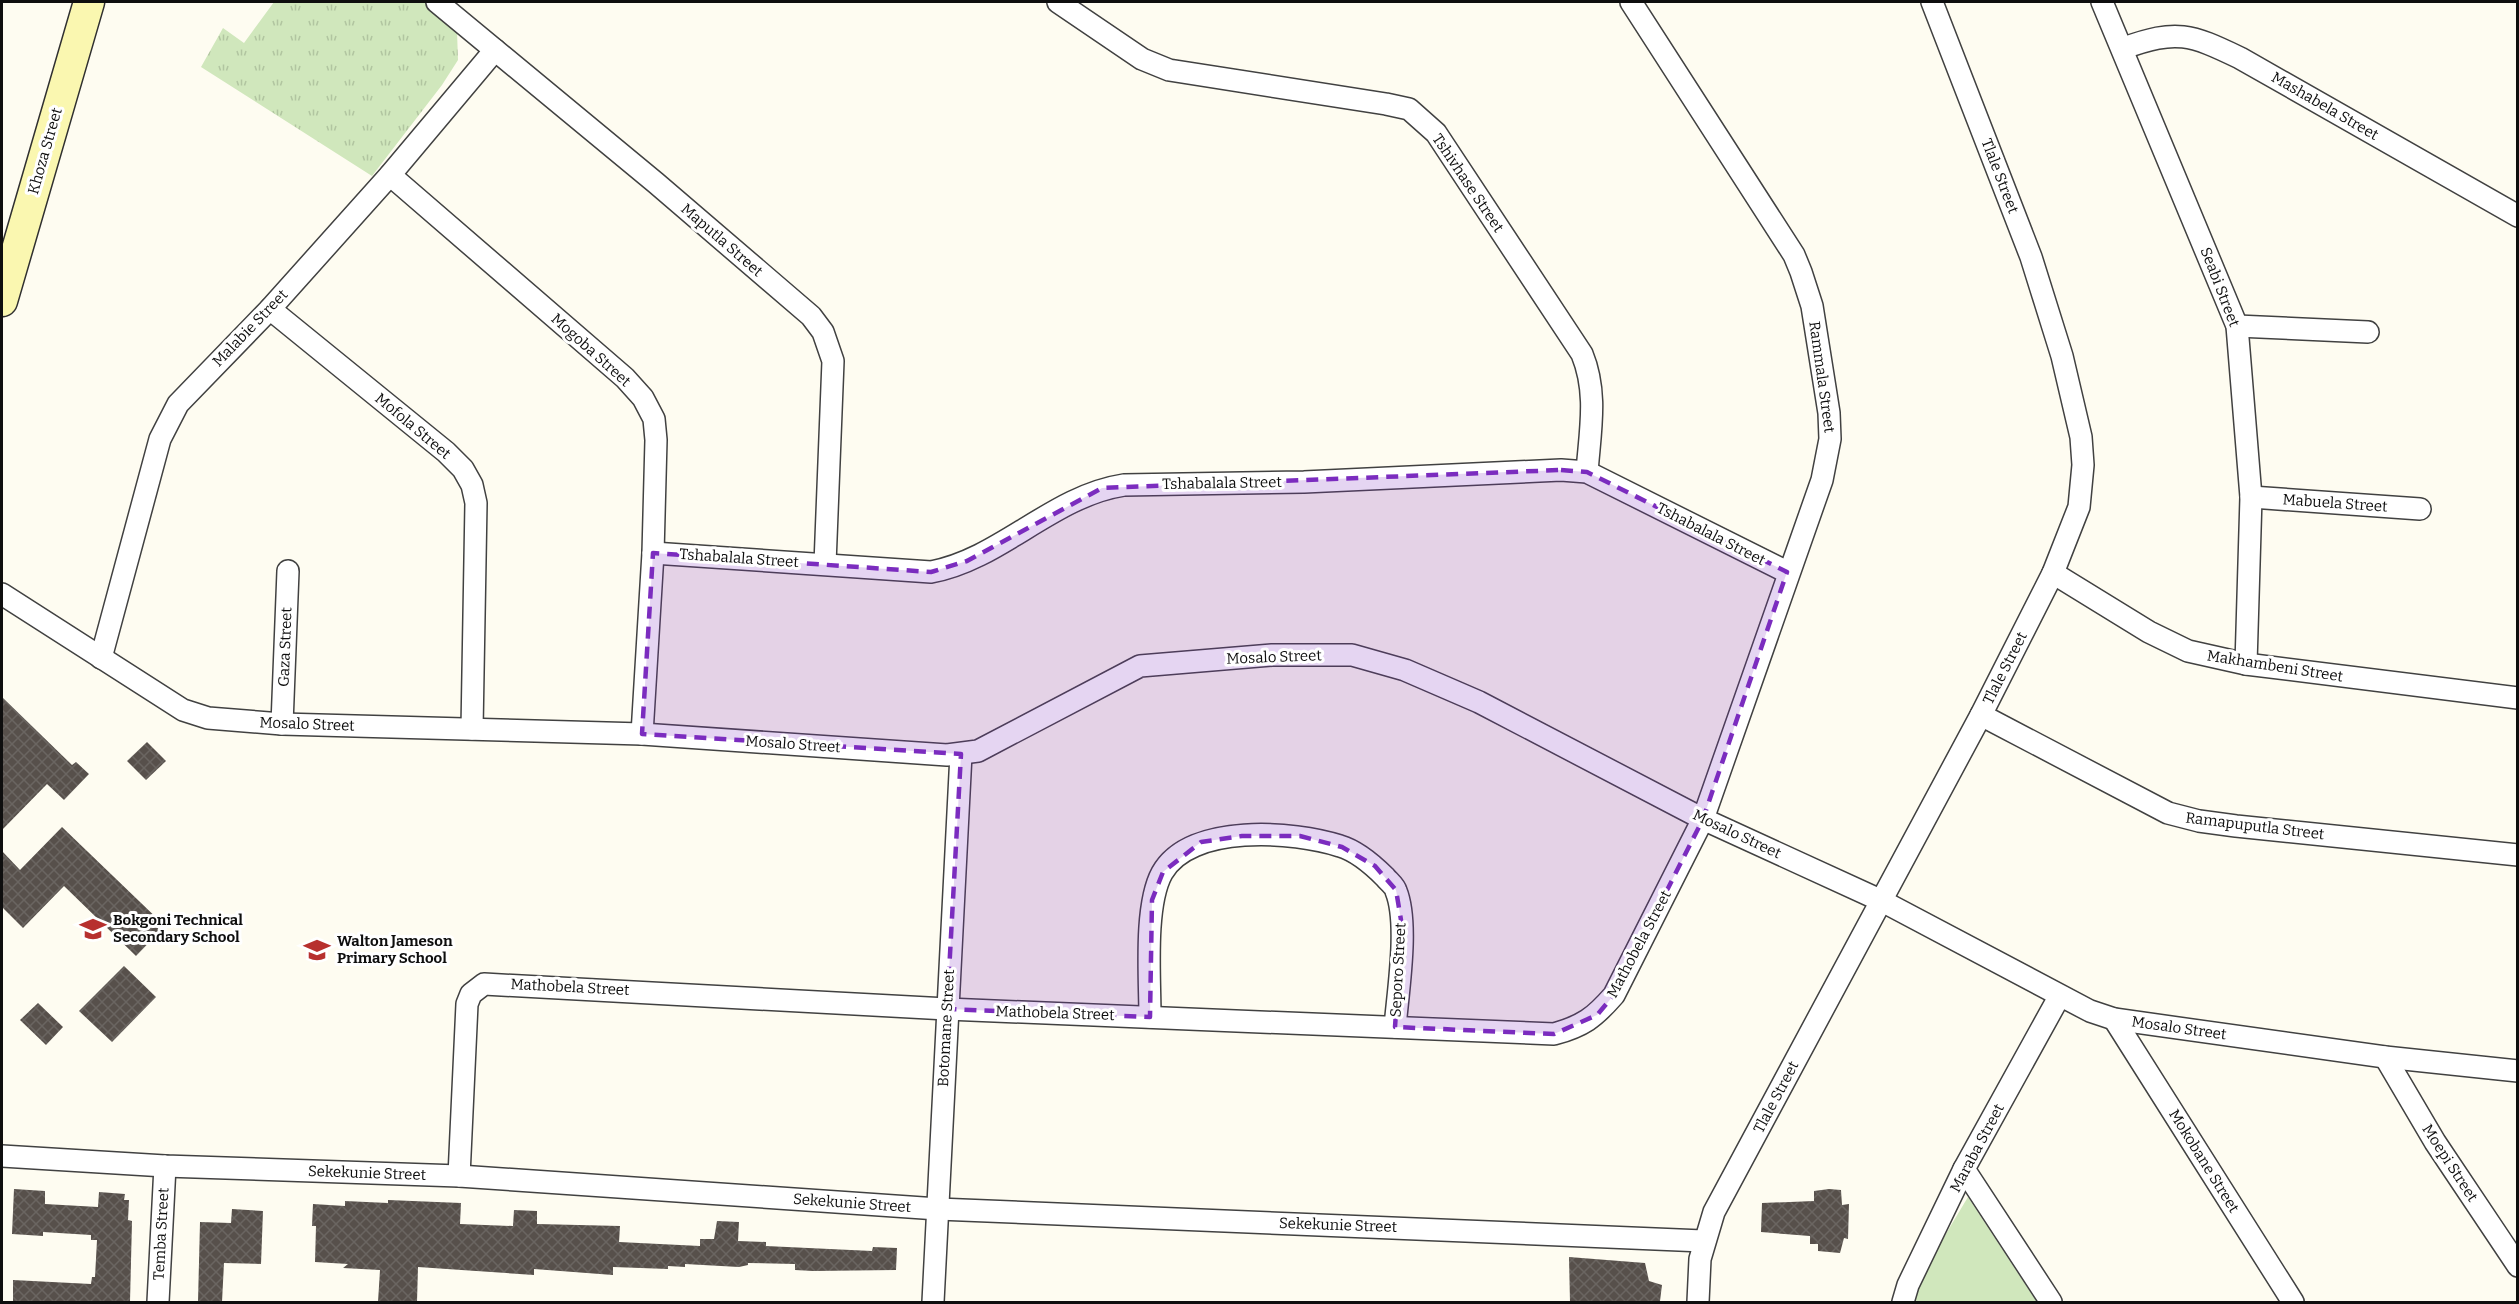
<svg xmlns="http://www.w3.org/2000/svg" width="2519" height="1304" font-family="Bitter,serif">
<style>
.grass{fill:#d0e7bc}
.park{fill:url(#park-tufts)}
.building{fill:url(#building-cross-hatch)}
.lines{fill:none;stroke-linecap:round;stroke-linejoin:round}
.street-casing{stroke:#414141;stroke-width:24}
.secondary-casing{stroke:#303030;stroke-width:33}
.street{stroke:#fff;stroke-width:21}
.secondary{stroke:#faf7b0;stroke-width:30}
.marked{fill:#7b2cbf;fill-opacity:0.2;stroke:#7b2cbf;stroke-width:4.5;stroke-dasharray:12 8;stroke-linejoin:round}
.labels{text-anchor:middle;stroke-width:6;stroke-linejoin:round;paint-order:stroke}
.street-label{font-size:15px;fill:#0e0e0e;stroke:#fff}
.poi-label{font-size:15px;font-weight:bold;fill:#0e0e0e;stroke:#fff;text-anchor:start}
</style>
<defs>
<pattern id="park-tufts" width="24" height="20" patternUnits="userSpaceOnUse" patternTransform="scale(1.5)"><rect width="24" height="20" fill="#d0e7bc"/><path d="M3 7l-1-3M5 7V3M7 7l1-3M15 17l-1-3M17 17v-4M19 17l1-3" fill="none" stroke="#b1c5a0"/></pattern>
<pattern id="building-cross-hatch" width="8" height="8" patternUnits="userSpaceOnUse" patternTransform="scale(1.5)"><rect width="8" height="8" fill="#57504b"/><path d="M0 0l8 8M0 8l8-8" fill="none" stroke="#6a6561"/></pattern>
</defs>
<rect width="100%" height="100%" fill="#fefcf1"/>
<path class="grass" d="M1968,1197L2037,1302H1913L1914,1287Z"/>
<path class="park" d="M274,2H427L457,31L458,60L442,85L372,176L201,67L223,28L244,43Z"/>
<g class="building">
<path d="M2,697L72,765L76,762L89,774L64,800L47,784L2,830Z"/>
<path d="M147,742L166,761L146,780L127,761Z"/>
<path d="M62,827L165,926L136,956L64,886L23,928L2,907V851L20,870Z"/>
<path d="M124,966L156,997L112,1042L79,1011Z"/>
<path d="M38,1003L63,1027L46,1045L20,1020Z"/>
<path d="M14,1189L45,1191V1204L98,1207L99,1192L125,1194L124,1200H129L128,1220L132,1221L130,1302H13V1280L91,1284L92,1277H95L97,1240H91V1235L43,1232V1236L12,1234Z"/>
<path d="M1829,1189L1841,1190L1842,1205L1849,1204L1848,1239L1844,1238L1840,1253L1818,1251V1244H1810V1236L1761,1232L1762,1203L1814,1201V1191Z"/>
<path d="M388,1200L461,1203L460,1224L513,1226L514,1210L537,1211V1224L620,1226L619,1242L700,1246V1239H714L717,1221L739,1222L738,1241L766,1242V1246L872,1251L873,1247L897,1248L896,1270L813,1271L795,1270V1264L748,1263V1265L739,1267L685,1264V1267L668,1266V1269L613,1267V1275L534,1269V1275L418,1267L417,1302H378L380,1270L343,1268L348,1264L315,1262L316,1226H312L313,1204L345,1206V1201L388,1203Z"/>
<path d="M232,1209L263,1211L261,1264L224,1263L222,1302H198L200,1222L231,1223Z"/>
<path d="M1569,1257L1645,1263L1649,1281L1662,1285L1660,1301L1570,1302Z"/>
</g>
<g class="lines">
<g class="street-casing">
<g id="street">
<path d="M437,2L656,183L811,316L823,332L833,361L825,564"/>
<path d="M1058,2L1142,59L1169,70L1386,104L1409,109L1436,133L1582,354C1598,393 1590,431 1587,472"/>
<path d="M2102,2L2237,326L2251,497L2246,664"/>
<path d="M2124,48C2177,29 2190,34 2240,58L2518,216"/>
<path d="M390,175L625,378L643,398L654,419L656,440L653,553L642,734"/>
<path d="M270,309L446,452L463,469L472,485L476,503L472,729"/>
<path d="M2237,326L2368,332"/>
<path d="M2251,497L2420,509"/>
<path d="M653,553L931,572C1001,559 1052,496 1124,485L1304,482L1561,470L1587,472L1787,572"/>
<path d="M2053,573L2149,632L2188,651L2246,664L2518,698"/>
<path d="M2,594L183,710L208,718L282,724L642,734L947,755L978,751L1140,666L1272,655H1352L1405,670L1479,702L1703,819L1882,901L2090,1011L2114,1019L2385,1057L2518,1071"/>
<path d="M101,658L160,439L178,404L270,309L390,175L495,50"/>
<path d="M1981,715L2168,813L2199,821L2236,826L2518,855"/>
<path d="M282,724L288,571"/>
<path d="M1150,1017C1150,978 1144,906 1162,873C1190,823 1294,831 1340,846C1357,851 1373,865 1385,877C1388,881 1395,886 1396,891C1409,923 1398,991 1395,1027"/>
<path d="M2114,1019L2293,1302"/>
<path d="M2385,1057L2435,1142L2518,1266"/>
<path d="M2,1156L165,1166L459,1176L938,1209L1703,1241"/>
<path d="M1964,1169L2051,1302"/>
<path d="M459,1176L467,1004L471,994L484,984L947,1009L1554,1034C1583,1026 1594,1018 1614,995L1703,819L1822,480L1830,439L1829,413L1812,306L1801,272L1794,255L1631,2"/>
<path d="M158,1302L165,1166"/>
<path d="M933,1302L961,754"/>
<path d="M1698,1302L1700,1259L1714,1212L1981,715L2053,573L2079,507L2083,465L2081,437L2062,356L2031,257L1932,2"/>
<path d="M1903,1302L1908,1285L1964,1169L2059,997"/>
</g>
</g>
<g class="secondary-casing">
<path id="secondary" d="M2,301L89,2"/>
</g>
<use href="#street" class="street"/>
<use href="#secondary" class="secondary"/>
</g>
<path class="marked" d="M1561,470L1587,472L1787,572L1703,819L1614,995L1597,1015L1554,1034L1395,1027L1402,926L1396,890L1375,866L1342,847L1300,836H1242L1201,842L1163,872L1152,900L1150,1017L947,1009L961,754L642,734L653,553L931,572L967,561L1102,488Z"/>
<defs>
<g id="school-bare" transform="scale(2.07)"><path d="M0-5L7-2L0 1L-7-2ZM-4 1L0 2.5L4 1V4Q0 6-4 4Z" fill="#b7302e" stroke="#fff" stroke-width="2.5" paint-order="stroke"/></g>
</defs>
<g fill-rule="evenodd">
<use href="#school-bare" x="93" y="929"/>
<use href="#school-bare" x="317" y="950"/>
</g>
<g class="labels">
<g class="street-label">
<text transform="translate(2325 106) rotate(30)" y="5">Mashabela Street</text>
<text transform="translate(45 151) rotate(-74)" y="5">Khoza Street</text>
<text transform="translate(2000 176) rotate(69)" y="5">Tlale Street</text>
<text transform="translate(1468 183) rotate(56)" y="5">Tshivhase Street</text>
<text transform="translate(722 240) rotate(41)" y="5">Maputla Street</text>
<text transform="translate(2220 287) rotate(69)" y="5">Seabi Street</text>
<text transform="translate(250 328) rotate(-46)" y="5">Malabie Street</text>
<text transform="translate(591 350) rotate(42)" y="5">Mogoba Street</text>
<text transform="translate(1822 377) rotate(82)" y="5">Rammala Street</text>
<text transform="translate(413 426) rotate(40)" y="5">Mofola Street</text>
<text transform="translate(1222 483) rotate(-1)" y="5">Tshabalala Street</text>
<text transform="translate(2335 503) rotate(4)" y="5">Mabuela Street</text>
<text transform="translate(1711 534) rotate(27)" y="5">Tshabalala Street</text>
<text transform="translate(739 558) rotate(4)" y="5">Tshabalala Street</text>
<text transform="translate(285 647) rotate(-88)" y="5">Gaza Street</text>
<text transform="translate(1274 657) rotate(-2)" y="5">Mosalo Street</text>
<text transform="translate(2275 666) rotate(9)" y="5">Makhambeni Street</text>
<text transform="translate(2005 668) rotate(-63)" y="5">Tlale Street</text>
<text transform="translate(307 724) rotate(2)" y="5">Mosalo Street</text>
<text transform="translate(793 744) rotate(4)" y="5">Mosalo Street</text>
<text transform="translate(2255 826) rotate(7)" y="5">Ramapuputla Street</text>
<text transform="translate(1737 834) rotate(25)" y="5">Mosalo Street</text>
<text transform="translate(1639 944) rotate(-62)" y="5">Mathobela Street</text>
<text transform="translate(1398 970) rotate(-87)" y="5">Seporo Street</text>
<text transform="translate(570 987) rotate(3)" y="5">Mathobela Street</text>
<text transform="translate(1055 1013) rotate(2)" y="5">Mathobela Street</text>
<text transform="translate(946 1028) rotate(-87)" y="5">Botomane Street</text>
<text transform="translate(2179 1028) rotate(8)" y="5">Mosalo Street</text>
<text transform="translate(1776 1097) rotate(-62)" y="5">Tlale Street</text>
<text transform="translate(1977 1148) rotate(-62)" y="5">Maraba Street</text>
<text transform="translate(2204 1161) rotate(58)" y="5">Mokobane Street</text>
<text transform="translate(2450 1163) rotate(57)" y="5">Moepi Street</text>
<text transform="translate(367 1173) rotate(2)" y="5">Sekekunie Street</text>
<text transform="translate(852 1203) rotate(4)" y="5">Sekekunie Street</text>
<text transform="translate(1338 1225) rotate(2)" y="5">Sekekunie Street</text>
<text transform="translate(161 1234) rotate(-87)" y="5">Temba Street</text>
</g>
<g class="poi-label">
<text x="113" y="925">Bokgoni Technical<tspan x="113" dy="17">Secondary School</tspan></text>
<text x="337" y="946">Walton Jameson<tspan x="337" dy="17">Primary School</tspan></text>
</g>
</g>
<rect width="2519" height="1304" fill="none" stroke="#0e0e0e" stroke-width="6"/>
</svg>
